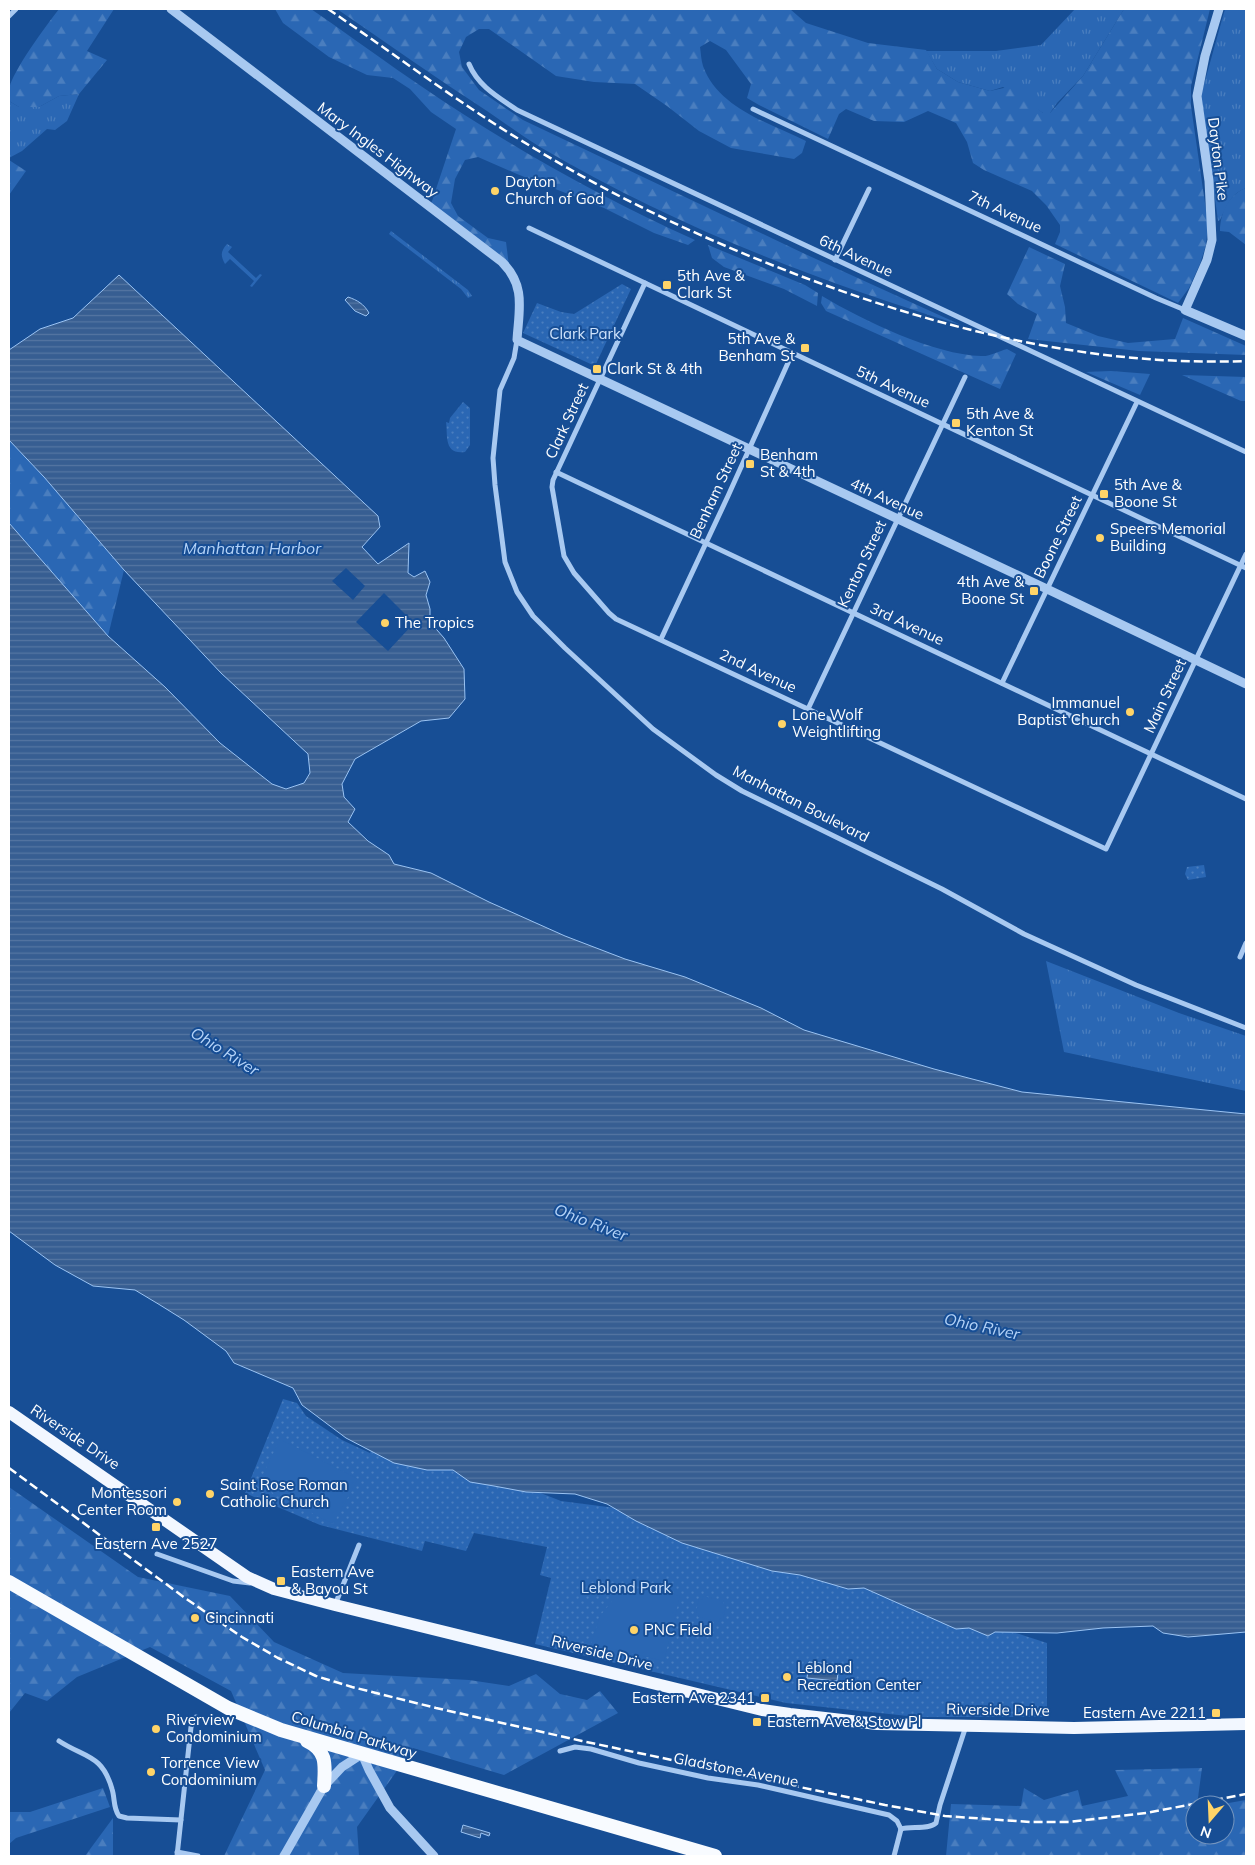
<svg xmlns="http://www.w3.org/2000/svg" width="1255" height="1865" font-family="Mulish,sans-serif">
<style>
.grass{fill:url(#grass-tufts)}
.forest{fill:url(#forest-firs)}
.park{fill:url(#park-dots)}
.pitch{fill:#2a67b4}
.water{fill:url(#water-rules);stroke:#9ac3f3}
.pier{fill:#174e95}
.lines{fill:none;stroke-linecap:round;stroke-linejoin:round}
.minor{stroke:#a8c9f1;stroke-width:5}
.tertiary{stroke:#a8c9f1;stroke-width:9}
.primary{stroke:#f2f7ff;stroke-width:12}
.trunk{stroke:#f8fbff;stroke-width:14}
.rail{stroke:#fff;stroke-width:2.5;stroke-dasharray:9 4;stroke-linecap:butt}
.poi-dot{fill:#ffd468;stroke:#174e95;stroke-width:2}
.labels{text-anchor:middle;stroke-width:4;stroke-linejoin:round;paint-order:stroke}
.street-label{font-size:15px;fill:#fff;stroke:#174e95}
.poi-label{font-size:15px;fill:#fff;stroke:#174e95;text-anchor:start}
.park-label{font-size:15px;fill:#cfe3fc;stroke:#174e95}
.water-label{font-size:16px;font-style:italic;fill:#b4d3f8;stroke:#174e95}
</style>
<defs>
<pattern id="grass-tufts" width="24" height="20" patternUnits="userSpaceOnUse" patternTransform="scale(1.25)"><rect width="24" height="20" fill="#2a67b4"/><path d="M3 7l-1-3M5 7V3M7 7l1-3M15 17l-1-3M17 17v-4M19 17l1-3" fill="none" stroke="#4a7ebf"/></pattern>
<pattern id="forest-firs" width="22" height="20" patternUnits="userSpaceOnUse" patternTransform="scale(1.25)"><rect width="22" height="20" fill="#2a67b4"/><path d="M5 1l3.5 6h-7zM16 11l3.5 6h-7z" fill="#4a7ebf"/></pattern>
<pattern id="park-dots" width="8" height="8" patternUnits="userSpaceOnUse" patternTransform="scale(1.25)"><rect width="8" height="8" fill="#2a67b4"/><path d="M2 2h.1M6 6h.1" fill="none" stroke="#4a7ebf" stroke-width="1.8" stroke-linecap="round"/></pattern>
<pattern id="water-rules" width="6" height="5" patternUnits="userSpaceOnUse" patternTransform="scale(1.25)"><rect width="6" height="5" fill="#375e92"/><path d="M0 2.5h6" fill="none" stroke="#5576a2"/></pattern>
</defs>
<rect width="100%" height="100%" fill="#174e95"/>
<g class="grass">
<path d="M1075,9H1124L1083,76L1057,103L1050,113H1043L1003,87L990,91L958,82L937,69L926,51H996L1041,45Z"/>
<path d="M1225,9H1246V188C1230,194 1227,206 1220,220L1218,221L1201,95Z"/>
<path d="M79,94L67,121L55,130L47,129L22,151L9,158V101L19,107H39L59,96Z"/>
<path d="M391,231L468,290L472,296L468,298L461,289L389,234Z"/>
<path d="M227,244L232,247L228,252L256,278L260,274L262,275L252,287L250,286L254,281L230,259L225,264C220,255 221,251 227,244Z"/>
<path d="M1046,961L1179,1013L1246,1036V1091L1064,1052Z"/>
</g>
<g class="forest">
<path d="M59,9H114L87,51L107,60L79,94L59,96L39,107H19L9,101C9,98 8,93 9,89C13,70 46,26 59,9Z"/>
<path d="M275,9H311C369,49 426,92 487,129C553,170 623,208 695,240L688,245L654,233L604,208L517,174L478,157L465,160L455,179L451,203L458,216L488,238L506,242L509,266L431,204L456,129L431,112L410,89L393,78L367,75L329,57L283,23Z"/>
<path d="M337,9H790L806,23L868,43L926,50L937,69L958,82L990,91L1017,85L1029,93L1030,103L1043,113H1050L1083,76L1124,9H1210L1191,86V106L1208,224L1206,245L1200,264L1189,288L1178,303L1055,244L1060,232V225L1046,205L1032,191L984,170L973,163L967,142L956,123L928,111L904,122L874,121L846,109L839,114L828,139L759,105L747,98L751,84L726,50L710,41L700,47C701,53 701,60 703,66C718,108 769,123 806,141L802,153L794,159L731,148L699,131L667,106L635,84L594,82L556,76L489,29H479L466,37L459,52L462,67L479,90L523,120L805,254L961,325C815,280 672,225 540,147C522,136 505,123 487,111C436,78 387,43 337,9Z"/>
<path d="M9,160L26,171L9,195Z"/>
<path d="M1246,188V245L1229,232L1220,231C1220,213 1229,194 1246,188Z"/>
<path d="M708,245L805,285L818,293L817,306L784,289L724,267L712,258Z"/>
<path d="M1029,247L1065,264L1060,286L1065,307L1066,323L1098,336L1128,343L1175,339L1183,318L1246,346V355L1139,351L1028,339L1037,314L1018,304L1007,294Z"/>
<path d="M822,296C862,320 935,355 981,356C989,357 999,351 1007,349L1016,354L1000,389L826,311L821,303Z"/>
<path d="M1111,371L1150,374L1140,395L1086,372Z"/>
<path d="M1182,375L1246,377V401H1241Z"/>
<path d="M9,440L44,477L124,570L108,636L9,523Z"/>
<path d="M9,1487L138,1577L230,1596L274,1642L343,1673L469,1680L509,1686L536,1674L560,1694L587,1700L600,1691L618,1713L504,1775L413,1748L357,1827L359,1856H224L265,1770L231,1691L150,1647L77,1677L47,1701L25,1693L9,1713Z"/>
<path d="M1202,1768L1197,1805H1195V1835H1225V1805H1217L1246,1800V1856H946L951,1804L1021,1806L1024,1788L1044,1800L1078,1790L1082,1806L1128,1796L1115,1770Z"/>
<path d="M103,1788L110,1807L16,1838L9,1844V1812H30Z"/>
<path d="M113,1818V1856H85Z"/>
</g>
<g class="park">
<path d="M622,284L631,289L595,366L523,333L537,303L561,312L574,314Z"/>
<path d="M463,402L470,408V445L465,452C443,455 448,434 446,422L449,423L450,418Z"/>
<path d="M1204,865L1206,877L1188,880L1185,874L1187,867Z"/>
<path d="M283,1399L297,1403L306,1416L342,1440L370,1453L379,1430L561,1501L631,1510L1047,1643V1717H917L786,1703L535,1644L551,1578L540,1575L547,1547L474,1533L466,1551L425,1541L422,1551L320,1525L245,1493Z"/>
</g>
<g class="pitch">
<path d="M280,1439L358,1479L333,1524L258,1485Z"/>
<path d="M645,1587L680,1596L664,1661L591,1644L600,1616L618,1594Z"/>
<path d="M703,1596L724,1601L723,1605L726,1606L723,1619L720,1618L719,1622L698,1617L699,1613L696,1612L699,1599L702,1600Z"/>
</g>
<g class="water">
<path d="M119,275L378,516L380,527L362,547L378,564L409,543L408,573L414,577L425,571L430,582L426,595L430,609V622L444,638L464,669L465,699L449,718L421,721L355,759L342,784L344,797L355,809L348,822L368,841L389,855L394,864L431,873L489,902L565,936L625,959L685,977L761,1008L804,1030L934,1069L1022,1092L1246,1114V1632L1188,1637L1163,1633L1153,1626L1103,1628L1057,1633L995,1632L988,1636L969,1628L956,1629L864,1588L848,1589L800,1575L772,1571L682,1543L636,1521L607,1504L575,1494L526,1492L494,1486L470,1482L453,1470H427L394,1463L346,1438L302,1405L293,1388L234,1363L226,1351L184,1320L160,1305L135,1290L93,1286L55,1265L9,1231V523L108,636L165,687L220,743L272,784L286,789L304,783L310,773L308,754L221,673L124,570L44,477L9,440V350L40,329L73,318Z"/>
<path d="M348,297C357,300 364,304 369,313L366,316L355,311L345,300Z"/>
<path d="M809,1662L839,1665L837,1681L807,1678Z"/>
<path d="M463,1825L490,1833L489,1836L481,1833L480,1838L461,1832Z"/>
</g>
<g class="pier">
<path d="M346,568L365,586L353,600L332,581Z"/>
<path d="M384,593L414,623L388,651L356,622Z"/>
</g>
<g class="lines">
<g class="minor">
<path d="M9,16L16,9"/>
<path d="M469,64C478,86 498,97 517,110L1246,452"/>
<path d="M753,109L1156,298L1185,310"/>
<path d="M529,228L1246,568"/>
<path d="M835,260L869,189"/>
<path d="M645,283L553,480L552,487L564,556L574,573L609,613L616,619L1106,849L1246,554"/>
<path d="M517,340L514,358L500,390L493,458L495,485L505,562L517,592L533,616L565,648L653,729L716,775L742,791L942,889L1024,934L1136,985L1246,1028"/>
<path d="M556,472L1246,799"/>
<path d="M661,639L728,496L792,354"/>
<path d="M1002,683L1137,402"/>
<path d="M808,709L965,377"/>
<path d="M1240,957L1246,943"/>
<path d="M157,1554L233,1581L250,1583"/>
<path d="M335,1605L359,1545"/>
<path d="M59,1741C85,1758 102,1754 112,1789C115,1798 113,1808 119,1816L127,1818L181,1820"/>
<path d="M560,1751L575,1747L591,1749L639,1763L708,1778L758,1785L889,1815L897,1821L901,1829"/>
<path d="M901,1829C911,1826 929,1830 936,1823L940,1805L966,1726"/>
<path d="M177,1852L198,1856"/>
<path d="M177,1856L191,1727L196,1717"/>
<path d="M894,1856L901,1829"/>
</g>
<g class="tertiary">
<path d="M171,9L502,262C526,286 519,309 517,340L1047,589L1246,684"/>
<path d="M1219,9L1205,56L1197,96L1209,181L1212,240L1207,260L1185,310L1246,336"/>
<path d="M284,1856L324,1786L342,1767L362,1754L369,1770L390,1808L434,1856"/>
</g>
<path class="primary" d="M9,1412L247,1577L274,1589L335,1605L762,1710L790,1714L877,1724L1074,1728L1246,1724"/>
<g class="trunk">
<path d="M9,1582L228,1708L281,1730L715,1856"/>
<path d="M307,1741C328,1751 325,1766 324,1786"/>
</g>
<g class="rail">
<path d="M328,9C396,55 461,105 532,147C614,197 701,238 790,272C935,328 1090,367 1246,361"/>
<path d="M9,1468L185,1598L242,1637L278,1658L316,1676L352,1687L436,1708L582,1741L885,1805L945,1816L1030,1822H1069L1146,1813L1246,1794"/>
</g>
</g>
<g class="poi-dot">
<circle cx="495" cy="191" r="5"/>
<rect x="662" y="280" width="10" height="10" rx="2.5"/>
<rect x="800" y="343" width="10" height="10" rx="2.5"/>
<rect x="592" y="364" width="10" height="10" rx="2.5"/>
<rect x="951" y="418" width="10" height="10" rx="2.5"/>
<rect x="745" y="459" width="10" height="10" rx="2.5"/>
<rect x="1099" y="489" width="10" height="10" rx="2.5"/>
<circle cx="1100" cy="538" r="5"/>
<rect x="1029" y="586" width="10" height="10" rx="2.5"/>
<circle cx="385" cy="623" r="5"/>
<circle cx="1130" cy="712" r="5"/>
<circle cx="782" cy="724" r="5"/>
<circle cx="210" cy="1494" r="5"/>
<circle cx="177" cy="1502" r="5"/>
<rect x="151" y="1522" width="10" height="10" rx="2.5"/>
<rect x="276" y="1576" width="10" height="10" rx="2.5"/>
<circle cx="195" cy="1618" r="5"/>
<circle cx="634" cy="1630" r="5"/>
<circle cx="787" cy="1677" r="5"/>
<rect x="760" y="1693" width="10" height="10" rx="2.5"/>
<rect x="1211" y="1708" width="10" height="10" rx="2.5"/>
<rect x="752" y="1717" width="10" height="10" rx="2.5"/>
<circle cx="156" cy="1729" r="5"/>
<circle cx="151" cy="1772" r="5"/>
</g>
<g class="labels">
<g class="street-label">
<text transform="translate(378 150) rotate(37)" y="5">Mary Ingles Highway</text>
<text transform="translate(1218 159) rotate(83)" y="5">Dayton Pike</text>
<text transform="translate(1005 212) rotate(25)" y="5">7th Avenue</text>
<text transform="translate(856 256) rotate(25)" y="5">6th Avenue</text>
<text transform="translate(893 387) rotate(25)" y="5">5th Avenue</text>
<text transform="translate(567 421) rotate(-65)" y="5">Clark Street</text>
<text transform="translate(716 491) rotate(-65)" y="5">Benham Street</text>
<text transform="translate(887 499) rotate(25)" y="5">4th Avenue</text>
<text transform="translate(1058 537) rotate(-64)" y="5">Boone Street</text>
<text transform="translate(862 564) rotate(-65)" y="5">Kenton Street</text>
<text transform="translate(907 624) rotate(25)" y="5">3rd Avenue</text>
<text transform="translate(758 671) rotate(25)" y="5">2nd Avenue</text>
<text transform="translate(1165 696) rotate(-65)" y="5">Main Street</text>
<text transform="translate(801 804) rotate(27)" y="5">Manhattan Boulevard</text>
<text transform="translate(75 1437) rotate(34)" y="5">Riverside Drive</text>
<text transform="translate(602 1653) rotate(14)" y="5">Riverside Drive</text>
<text transform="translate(998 1710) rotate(1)" y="5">Riverside Drive</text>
<text transform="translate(354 1735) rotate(17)" y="5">Columbia Parkway</text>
<text transform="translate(736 1770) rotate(11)" y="5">Gladstone Avenue</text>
</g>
<g class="poi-label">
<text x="505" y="187">Dayton<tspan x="505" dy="17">Church of God</tspan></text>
<text x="677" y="281">5th Ave &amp;<tspan x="677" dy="17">Clark St</tspan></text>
<text x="795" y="344" text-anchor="end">5th Ave &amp;<tspan x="795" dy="17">Benham St</tspan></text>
<text x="607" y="374">Clark St &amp; 4th</text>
<text x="966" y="419">5th Ave &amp;<tspan x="966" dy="17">Kenton St</tspan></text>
<text x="760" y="460">Benham<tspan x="760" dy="17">St &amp; 4th</tspan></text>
<text x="1114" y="490">5th Ave &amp;<tspan x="1114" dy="17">Boone St</tspan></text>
<text x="1110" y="534">Speers Memorial<tspan x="1110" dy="17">Building</tspan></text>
<text x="1024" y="587" text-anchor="end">4th Ave &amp;<tspan x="1024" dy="17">Boone St</tspan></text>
<text x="395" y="628">The Tropics</text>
<text x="1120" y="708" text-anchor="end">Immanuel<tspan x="1120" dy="17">Baptist Church</tspan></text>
<text x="792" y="720">Lone Wolf<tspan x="792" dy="17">Weightlifting</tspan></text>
<text x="220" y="1490">Saint Rose Roman<tspan x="220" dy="17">Catholic Church</tspan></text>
<text x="167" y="1498" text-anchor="end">Montessori<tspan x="167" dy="17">Center Room</tspan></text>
<text x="156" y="1549" text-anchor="middle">Eastern Ave 2527</text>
<text x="291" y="1577">Eastern Ave<tspan x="291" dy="17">&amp; Bayou St</tspan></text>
<text x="205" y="1623">Cincinnati</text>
<text x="644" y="1635">PNC Field</text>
<text x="797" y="1673">Leblond<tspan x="797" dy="17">Recreation Center</tspan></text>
<text x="755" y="1703" text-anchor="end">Eastern Ave 2341</text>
<text x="1206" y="1718" text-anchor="end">Eastern Ave 2211</text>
<text x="166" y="1725">Riverview<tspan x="166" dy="17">Condominium</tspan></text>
<text x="767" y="1727">Eastern Ave &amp; Stow Pl</text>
<text x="161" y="1768">Torrence View<tspan x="161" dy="17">Condominium</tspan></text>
</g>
<g class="park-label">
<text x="585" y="339">Clark Park</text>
<text x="626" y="1593">Leblond Park</text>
</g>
<g class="water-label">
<text x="252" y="554">Manhattan Harbor</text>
<text transform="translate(225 1051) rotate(32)" y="6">Ohio River</text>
<text transform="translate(591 1222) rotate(21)" y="6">Ohio River</text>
<text transform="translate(982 1326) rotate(12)" y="6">Ohio River</text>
</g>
</g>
<rect width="1255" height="1865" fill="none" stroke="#ffffff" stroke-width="20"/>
<g transform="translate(1210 1820) rotate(199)"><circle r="24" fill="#174e95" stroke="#7495bf"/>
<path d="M0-4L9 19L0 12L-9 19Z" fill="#ffd468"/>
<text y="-8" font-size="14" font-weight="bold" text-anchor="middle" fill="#ffffff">N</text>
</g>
</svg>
